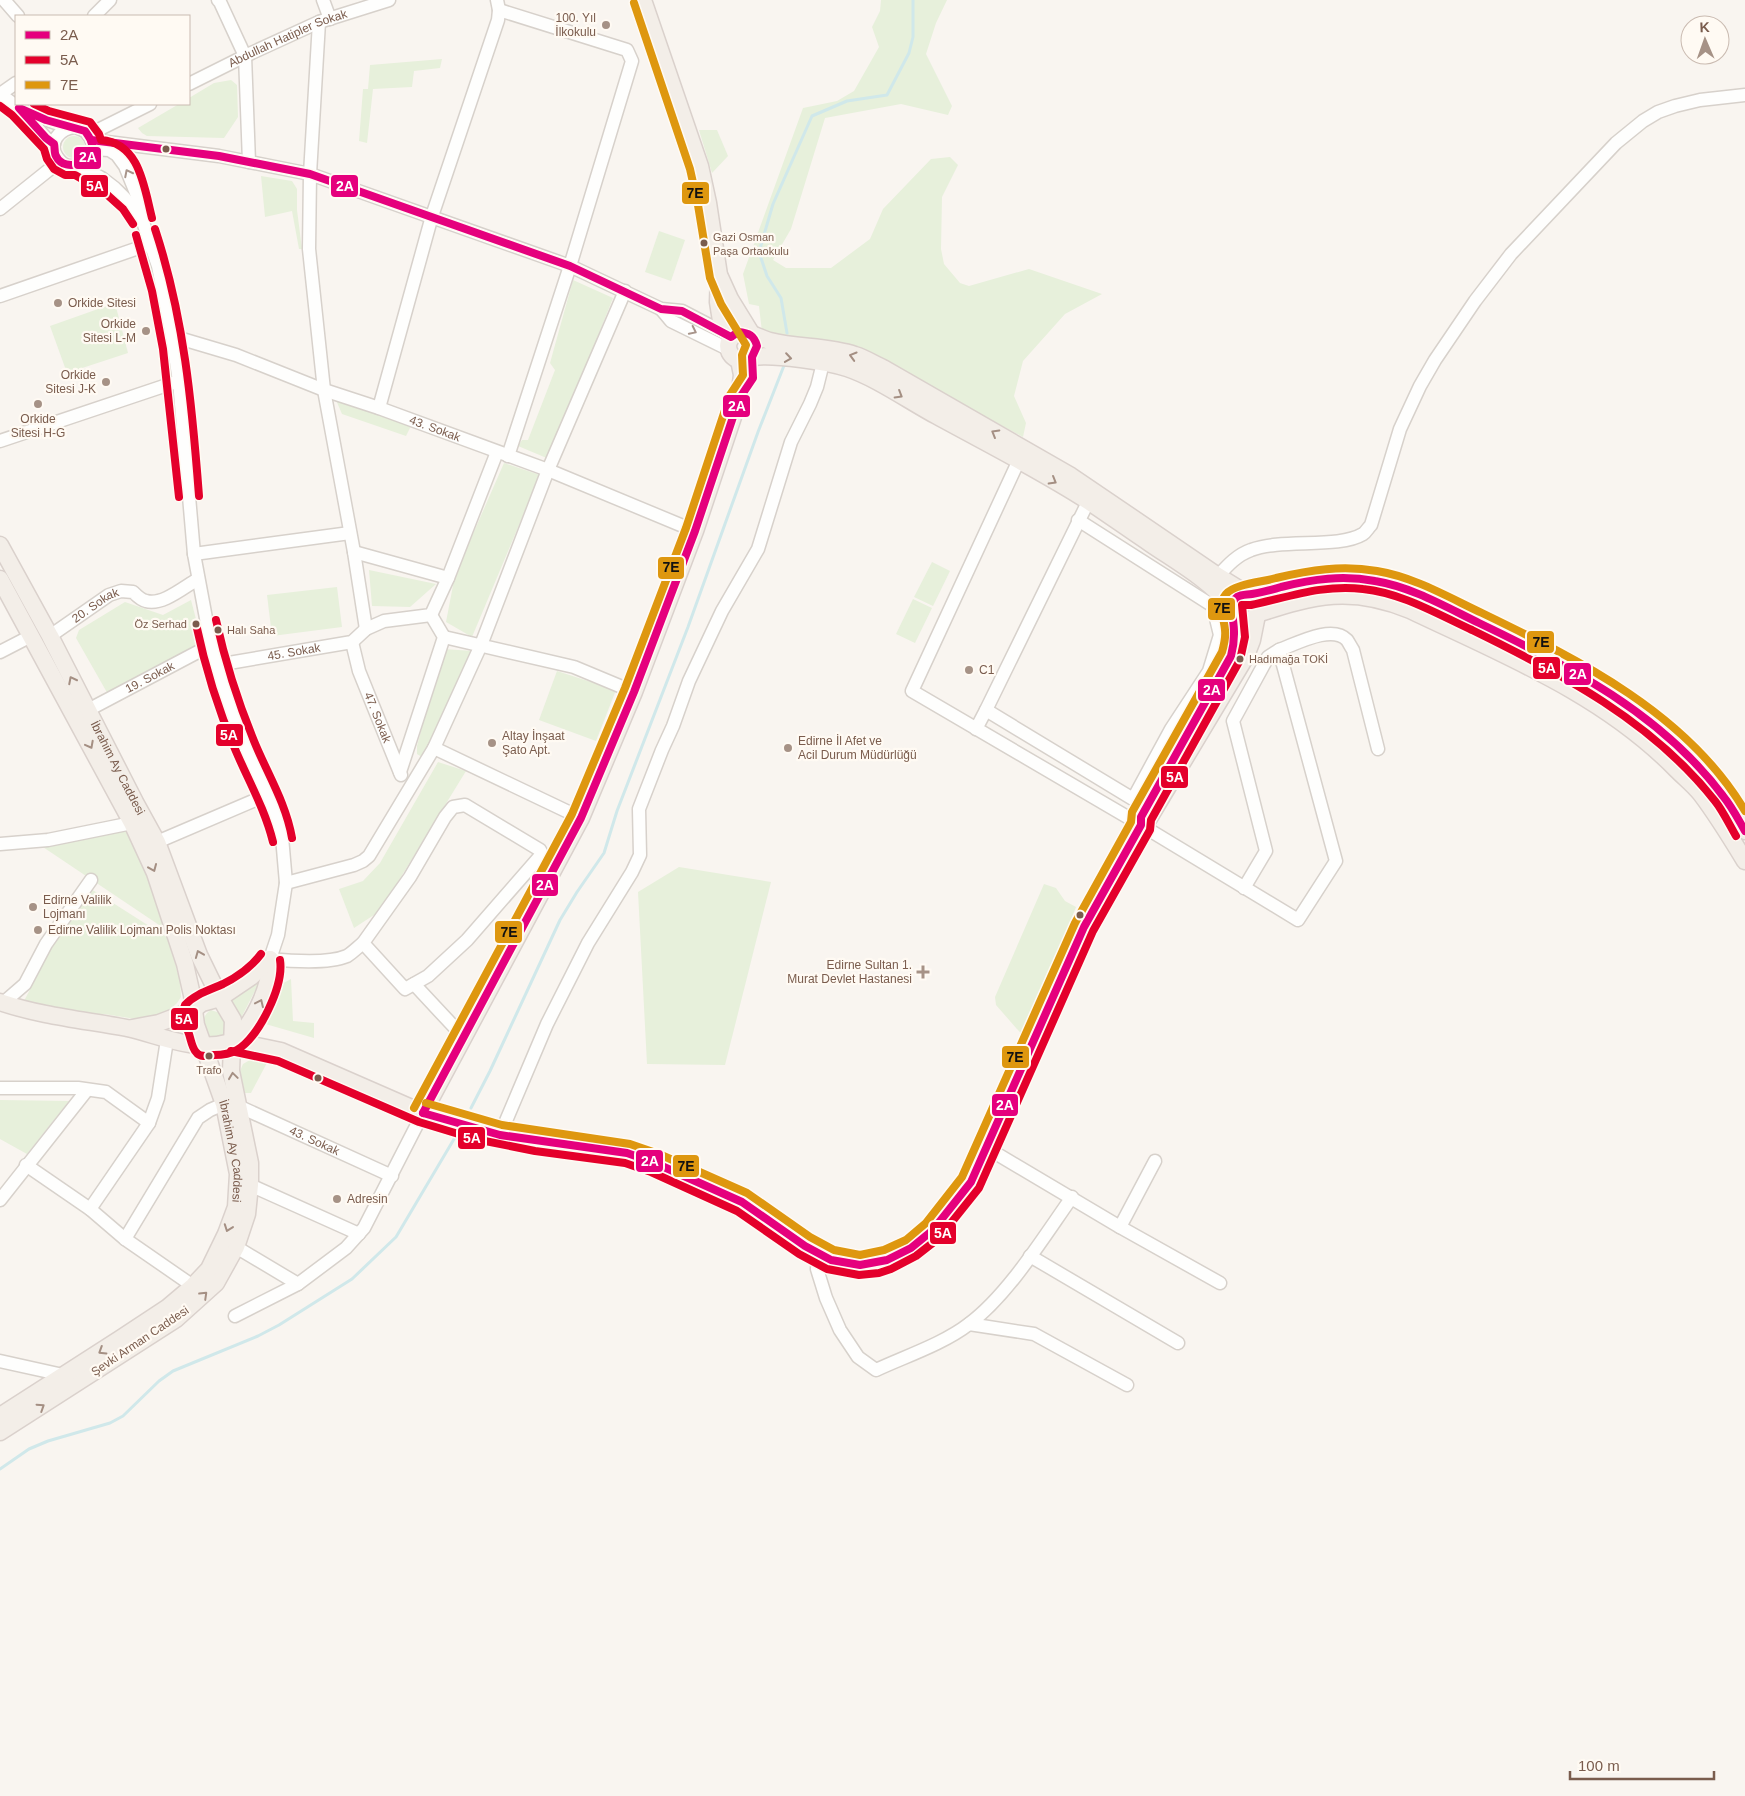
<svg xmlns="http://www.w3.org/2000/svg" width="1745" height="1796" font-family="Arial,sans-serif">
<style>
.green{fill:#e7f0db}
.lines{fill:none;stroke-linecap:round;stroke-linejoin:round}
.stream{stroke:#d0e8ea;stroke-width:3}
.minor-casing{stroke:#d7d1cb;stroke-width:15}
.major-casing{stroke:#dad1cc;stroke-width:19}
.minor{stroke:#fefefd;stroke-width:12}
.major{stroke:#f3eee8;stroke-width:16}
.bus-1-casing{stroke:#fffaf3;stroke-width:11}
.bus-2-casing{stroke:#fffaf3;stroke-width:11}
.bus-3-casing{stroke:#fffaf3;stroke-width:11}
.bus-1{stroke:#e5007d;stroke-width:8}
.bus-2{stroke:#e4002b;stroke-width:8}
.bus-3{stroke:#de970f;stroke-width:8}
.oneway{stroke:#a8958b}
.oneway2{stroke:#a48f83}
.poi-dot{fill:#a69286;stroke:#fffaf3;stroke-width:2}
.bus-dot{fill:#7a5c4d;stroke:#fffaf3;stroke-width:2}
.labels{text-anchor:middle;stroke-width:4.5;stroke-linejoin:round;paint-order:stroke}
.bus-label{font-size:11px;fill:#7a5c4d;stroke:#fffaf3;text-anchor:start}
.poi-label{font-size:12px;fill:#7a5c4d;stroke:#fffaf3;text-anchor:start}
.street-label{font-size:12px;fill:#7a5c4d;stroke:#fffaf3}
.line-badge{stroke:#fffaf3;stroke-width:2}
.badge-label{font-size:14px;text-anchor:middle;font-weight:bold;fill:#fff}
.pale-badge-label{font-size:14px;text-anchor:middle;font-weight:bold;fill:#111}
</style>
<rect width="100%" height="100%" fill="#f9f5f0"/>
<g class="green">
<path d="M881,0H947L936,23L926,54L952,106L948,115L901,104L825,118L791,229L773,260L786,268H831L870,239L883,209L931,159L950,157L958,165L942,197L941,249L944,264L960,283L969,286L1029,269L1102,294L1065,314L1023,361L1014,396L1026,423L1023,437L860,350L762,332L759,306L749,304L743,274L803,108L837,101L854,91L879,47L872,27L880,11Z"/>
<path d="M442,59L440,68L414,71L412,87L373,89L367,143L359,141L363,89H368L370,65Z"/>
<path d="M231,80L237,85L238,117L224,138L147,136L142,133L138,128L179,104H189V98L214,83Z"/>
<path d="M699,130H717L728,156L712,173Z"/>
<circle cx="74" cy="147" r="11"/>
<path d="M261,176L292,181L297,189V210L302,249H299L292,211L265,217Z"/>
<path d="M659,231L685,240L671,281L645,272Z"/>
<path d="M573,280L613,298L549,459L518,446L522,440H528L555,370L550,363Z"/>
<path d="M115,303L128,353L67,373L50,326Z"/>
<path d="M336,400L411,426L406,436L342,414Z"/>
<path d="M504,463L540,475L472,637L446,622L455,575Z"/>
<path d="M932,562L950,571L933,606L914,597Z"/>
<path d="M369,570L436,584L410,607L372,606Z"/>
<path d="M337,587L342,627L272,636L267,595Z"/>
<path d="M913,599L932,608L915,643L896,634Z"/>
<path d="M191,600L203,646L109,696L76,638L79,630L125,602L163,615Z"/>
<path d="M443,649L473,651L427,750L422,757L417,754V746Z"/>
<path d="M557,671L616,690L596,741L539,720Z"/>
<path d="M438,762L466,771L380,911L354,928L339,889L363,881L380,863Z"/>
<path d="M132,823L177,937L34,841Z"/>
<path d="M679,867L771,882L725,1065L647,1064L638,892Z"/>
<path d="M1044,884L1056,888L1065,901L1076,907L1024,1037L996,1005L995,997Z"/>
<path d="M91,889L168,938L180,981L181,997L177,1003L166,1013L148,1021L104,1014L94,1016L48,1008L24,1001L52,947Z"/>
<path d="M263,975L239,1022L229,999Z"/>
<path d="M291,979L293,1021L314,1023V1038L262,1023L278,986Z"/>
<path d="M211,1010L220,1013C225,1022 228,1030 221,1038H209C202,1030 200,1016 211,1010Z"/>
<path d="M264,1056L269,1059L251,1093H245L240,1071L243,1064L255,1057Z"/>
<path d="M0,1100L69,1101L27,1154L0,1139Z"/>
</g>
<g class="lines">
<g class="stream">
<path d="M787,333L781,298L767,276L759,252L773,204L812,116L847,101L887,95L909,53L913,37V0"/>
<path d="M471,1108L490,1071L560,920L577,892L604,853L617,811L688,627L758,432L785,363"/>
<path d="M0,1469L29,1449L48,1441L110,1423L123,1416L159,1381L173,1371L258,1336L279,1325L352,1279L396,1237L457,1134"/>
</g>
<g class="minor-casing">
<g id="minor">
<path d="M4,0L18,16"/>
<path d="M218,0L220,2L245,56L249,162"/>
<path d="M323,0L330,19"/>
<path d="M499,10L627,50L632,61L570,266L508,456"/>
<path d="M94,16L110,0"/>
<path d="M319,22L310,174L309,249L324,390L354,552L366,629"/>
<path id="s1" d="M189,84L245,56L319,22L389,0"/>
<path d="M0,94L19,108L46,138L54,144"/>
<path d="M0,94L16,83"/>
<path d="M19,108C31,113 43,119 56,123C63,125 71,126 78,128C113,139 76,186 57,157C47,143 60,128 75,127"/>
<path d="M88,135L150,104"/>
<path d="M91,140L219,156L310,174L570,266L661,309L682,311L730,336"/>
<path d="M92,149L109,150L117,155L125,166L138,198L142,219L158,266L172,336L179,381L194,554L211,645L226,694L245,746L277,818L282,837L286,883L278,935L270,959C290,961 328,964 347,956C352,953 358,947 363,943"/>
<path d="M79,165C85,172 96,174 103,179C119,190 129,202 140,217"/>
<path d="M0,209L60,161"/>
<path d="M0,296L150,244"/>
<path d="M661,309L671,321L728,349"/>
<path id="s2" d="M172,336L236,355L324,390L379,408L548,470L695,531"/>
<path d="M379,408L432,216L498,20L499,10L497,0"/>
<path d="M0,441L179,381"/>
<path d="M1019,460L912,691L1141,825L1298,920L1336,861L1279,650C1296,644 1332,624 1347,640C1349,643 1351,647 1353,650L1378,749"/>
<path d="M354,552L448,578"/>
<path d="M194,554L350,533"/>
<path d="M1218,576C1228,565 1237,555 1251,550C1282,538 1338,549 1363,534C1366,532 1368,528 1371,525L1400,429L1420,386L1435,360L1475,301L1511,254L1616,143L1643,121L1658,112L1675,106L1700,100L1745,95"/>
<path id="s3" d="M50,636L109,595L121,591L133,592C136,595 141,600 146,601C162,606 184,587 198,579"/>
<path d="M444,637L574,667L634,692"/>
<path id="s4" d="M352,642L359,671L401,775"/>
<path d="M0,652L31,636"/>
<path id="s5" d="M217,665L352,642L366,629L384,621L431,615L448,578L497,452"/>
<path id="s6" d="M88,710L211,645"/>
<path d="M986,710L1133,799L1171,729L1209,671L1220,635L1213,606L1078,520"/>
<path d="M976,729L986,710L1092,494"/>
<path d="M434,748L581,818"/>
<path d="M400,772L444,637L431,615"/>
<path d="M465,805L540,850L542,854L467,940L428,976L405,989L363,943L410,877L445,817L453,807Z"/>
<path d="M157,842L267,795"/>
<path d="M0,844L48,840L132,823"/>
<path d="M286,883L354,865L363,861L369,856L434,748L481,645L548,470L625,291"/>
<path d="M1244,888L1266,851L1233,721L1268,657L1279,650"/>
<path d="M414,984L455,1028"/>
<path d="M3,1003L25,984L46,944L91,880"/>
<path d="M0,1088H78L106,1092L149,1123"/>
<path id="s7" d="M238,1106L392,1176"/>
<path d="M500,1135L547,1024L588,943L632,872L640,855L639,809L662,750L673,726L689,681L722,611L758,549L791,442L810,404L817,387L823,363"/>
<path d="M987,1148L1120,1227L1220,1283"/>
<path d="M26,1165L90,1209L125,1239L193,1286"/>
<path d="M250,1185L359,1234"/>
<path d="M0,1200L87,1090"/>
<path d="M90,1209L149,1123L158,1098L167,1040"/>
<path d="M1120,1227L1155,1161"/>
<path d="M125,1239L198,1118L210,1110L224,1104"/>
<path d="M236,1247L298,1284"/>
<path d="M818,1255L817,1269L826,1298L840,1330L858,1357L876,1370C906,1356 943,1344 969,1324C1008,1295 1043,1238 1072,1197"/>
<path d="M1030,1256L1178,1343"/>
<path d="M235,1316L298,1284L346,1248L364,1228L423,1113"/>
<path d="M969,1324L1034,1334L1127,1385"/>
<path d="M0,1361L63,1375"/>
</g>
</g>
<g class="major-casing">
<g id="major">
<path d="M643,0L700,166L708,203L719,275L718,302L721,321L731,337"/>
<path d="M720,277L730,299L754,338"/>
<path id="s8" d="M0,545L50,636L135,802L157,842L199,955L220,998L233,1020L231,1071L250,1163V1185L247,1214L236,1247L216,1283L176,1319L0,1432"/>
<path id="s9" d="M0,579L132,823L155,873L185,964L192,995L196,1025L224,1104L238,1174L236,1207L226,1234L209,1269L193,1286L167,1308L120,1339L0,1416"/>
<path d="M1197,718L1231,656L1235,641L1234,617"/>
<path d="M1745,831C1738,819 1731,806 1723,795C1651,698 1529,647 1423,596C1393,582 1362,576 1329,578C1302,580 1275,590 1249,595L1239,596C1218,608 1242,635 1257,614C1315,595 1351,586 1410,610C1504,655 1603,694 1677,770C1685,778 1694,785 1701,794C1717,815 1731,838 1745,861"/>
<path d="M0,1002C41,1016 84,1020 127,1028C159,1035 194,1052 227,1043C249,1037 274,981 270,959"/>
<path d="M132,1028L159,1023L193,1010L202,1003L220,998L251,977L270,959"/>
<path d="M233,1041L281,1051L423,1113L478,1129L536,1141L627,1153L655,1163L742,1202L805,1246L831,1260L860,1265L876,1263L887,1260L911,1248L933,1230L971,1182L1084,927L1141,825L1149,818L1245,658L1252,640L1258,610V604L1252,597L1218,576L1071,476L883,368C874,364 865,358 855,355C828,346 798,348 770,341C758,338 741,325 732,337C723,346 731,361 743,360C747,360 750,357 754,357C774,354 828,362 847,368C877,378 909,401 937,416C988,444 1040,470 1088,501C1109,515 1130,530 1151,544C1179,563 1209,580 1231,606"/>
<path d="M423,1113L581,818L634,692L695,531L739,399L742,375L739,360"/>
</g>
</g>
<use href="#minor" class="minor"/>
<use href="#major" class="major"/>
<g class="bus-1-casing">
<g id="bus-1">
<path d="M19,108L46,120L85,131C87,134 90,138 91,141C99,161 65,175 56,156C54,153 55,147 54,144L46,138Z"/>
<path d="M91,140L219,156L310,174L570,266L661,309L682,311L731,337L738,332C749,333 754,335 757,346L752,357L753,378L739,399L695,531L634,692L581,818L423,1113"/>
<path d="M423,1113L500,1135L627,1153L655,1163L742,1202L805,1246L831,1260L860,1265L887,1260L911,1248L933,1230L971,1182L1084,927L1141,825V817L1231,656C1236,637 1234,625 1231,606C1233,602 1234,599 1237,597C1242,594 1247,595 1252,594C1262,592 1272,590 1281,587C1313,579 1343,575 1375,581C1412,587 1446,607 1479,623C1569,666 1662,714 1723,796C1732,807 1738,819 1745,831"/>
</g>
</g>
<g class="bus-2-casing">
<g id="bus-2">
<path d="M34,104L49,111L90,122L99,134L101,140C140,143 144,187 152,218"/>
<path d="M0,106L12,115L44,149L47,159L54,169L65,175H75L103,191L123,209L133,224"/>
<path d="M155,229C184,317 192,404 199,496"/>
<path d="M136,235L152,291L163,349L179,497"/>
<path d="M216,620C225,661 238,702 254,741C267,773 286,803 292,838"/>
<path d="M196,624C205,667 218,709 235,749C248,780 265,809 273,842"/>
<path d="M261,954C252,966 237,977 223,984C210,990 195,994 185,1005C181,1013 186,1026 189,1034C191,1040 192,1048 196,1052C200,1058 208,1056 214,1055C222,1055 230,1054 237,1050C259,1037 284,986 280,960"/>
<path d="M231,1051L278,1061L419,1122L475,1139L535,1151L625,1163L651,1172L737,1211L799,1254L827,1269L859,1275L879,1273L891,1269L916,1256L939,1238L979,1188L1093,931L1150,830L1151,820L1240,660L1245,637L1242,605H1251C1289,597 1324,584 1363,589C1402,593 1437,614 1472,630C1562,674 1652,721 1715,801C1723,811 1729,824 1736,836"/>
</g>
</g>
<g class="bus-3-casing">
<g id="bus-3">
<path d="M426,1103L502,1125L630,1144L659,1154L747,1193L810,1237L834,1250L860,1255L884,1250L906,1240L926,1223L962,1177L1075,923L1131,822L1132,812L1222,652C1224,645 1226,638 1225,630C1224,617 1217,605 1226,594C1234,584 1263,582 1276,578C1310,570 1342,565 1377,571C1414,577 1448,597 1482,613C1579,660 1688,714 1745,811"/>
<path d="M414,1108L572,814L625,688L686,528L730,395L743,375L742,355L746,345L721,304L710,278L698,205L690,169L634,3"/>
</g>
</g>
<use href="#bus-1" class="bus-1"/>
<use href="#bus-2" class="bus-2"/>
<use href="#bus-3" class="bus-3"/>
</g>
<defs><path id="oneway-chevron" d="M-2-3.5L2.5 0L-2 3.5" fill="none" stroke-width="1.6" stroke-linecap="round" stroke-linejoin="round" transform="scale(1.25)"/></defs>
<g class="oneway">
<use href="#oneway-chevron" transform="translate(128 173) rotate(-117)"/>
<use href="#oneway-chevron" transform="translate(693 331) rotate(26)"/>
</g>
<g class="oneway2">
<use href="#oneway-chevron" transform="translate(853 356) rotate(-164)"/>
<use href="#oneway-chevron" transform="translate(788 358) rotate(8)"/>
<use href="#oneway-chevron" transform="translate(899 395) rotate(31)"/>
<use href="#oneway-chevron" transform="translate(995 433) rotate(-150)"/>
<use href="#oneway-chevron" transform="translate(1053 481) rotate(30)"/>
<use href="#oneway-chevron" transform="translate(72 680) rotate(-117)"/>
<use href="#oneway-chevron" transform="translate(90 745) rotate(62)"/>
<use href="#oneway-chevron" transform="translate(153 868) rotate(67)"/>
<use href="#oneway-chevron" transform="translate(199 954) rotate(-112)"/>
<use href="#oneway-chevron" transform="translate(260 1003) rotate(-65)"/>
<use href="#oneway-chevron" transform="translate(233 1076) rotate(-98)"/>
<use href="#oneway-chevron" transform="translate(228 1228) rotate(110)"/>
<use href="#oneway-chevron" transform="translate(204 1295) rotate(-44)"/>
<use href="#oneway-chevron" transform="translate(102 1351) rotate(148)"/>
<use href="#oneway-chevron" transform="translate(41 1407) rotate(-33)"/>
</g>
<g class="poi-dot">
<circle cx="606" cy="25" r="5"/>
<circle cx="58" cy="303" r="5"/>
<circle cx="146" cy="331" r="5"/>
<circle cx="106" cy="382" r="5"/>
<circle cx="38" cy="404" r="5"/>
<circle cx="969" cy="670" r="5"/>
<circle cx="492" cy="743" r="5"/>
<circle cx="788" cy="748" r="5"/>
<circle cx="33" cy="907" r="5"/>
<circle cx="38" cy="930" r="5"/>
<path d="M920.5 964.5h5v5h5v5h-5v5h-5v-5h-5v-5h5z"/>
<circle cx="337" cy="1199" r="5"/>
</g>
<g class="bus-dot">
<circle cx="166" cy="149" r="4.5"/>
<circle cx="704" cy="243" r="4.5"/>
<circle cx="196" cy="624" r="4.5"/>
<circle cx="218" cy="630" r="4.5"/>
<circle cx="1240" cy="659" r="4.5"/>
<circle cx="1080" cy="915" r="4.5"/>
<circle cx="209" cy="1056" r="4.5"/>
<circle cx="318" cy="1078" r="4.5"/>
</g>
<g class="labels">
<g class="bus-label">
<text x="713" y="241">Gazi Osman<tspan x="713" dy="14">Paşa Ortaokulu</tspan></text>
<text x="187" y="628" text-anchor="end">Öz Serhad</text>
<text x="227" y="634">Halı Saha</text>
<text x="1249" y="663">Hadımağa TOKİ</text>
<text x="209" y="1074" text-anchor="middle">Trafo</text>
</g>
<g class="poi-label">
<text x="596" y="22" text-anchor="end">100. Yıl<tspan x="596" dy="14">İlkokulu</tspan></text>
<text x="68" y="307">Orkide Sitesi</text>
<text x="136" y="328" text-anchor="end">Orkide<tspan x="136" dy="14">Sitesi L-M</tspan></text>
<text x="96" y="379" text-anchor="end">Orkide<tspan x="96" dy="14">Sitesi J-K</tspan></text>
<text x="38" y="423" text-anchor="middle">Orkide<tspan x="38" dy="14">Sitesi H-G</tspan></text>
<text x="979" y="674">C1</text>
<text x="502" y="740">Altay İnşaat<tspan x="502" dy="14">Şato Apt.</tspan></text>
<text x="798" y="745">Edirne İl Afet ve<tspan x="798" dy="14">Acil Durum Müdürlüğü</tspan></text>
<text x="43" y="904">Edirne Valilik<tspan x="43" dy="14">Lojmanı</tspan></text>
<text x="48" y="934">Edirne Valilik Lojmanı Polis Noktası</text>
<text x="912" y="969" text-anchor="end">Edirne Sultan 1.<tspan x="912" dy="14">Murat Devlet Hastanesi</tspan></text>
<text x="347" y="1203">Adresin</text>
</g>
<g class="street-label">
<text dy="4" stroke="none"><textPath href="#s1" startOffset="109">Abdullah Hatipler Sokak</textPath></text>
<text dy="4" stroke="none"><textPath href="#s2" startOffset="279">43. Sokak</textPath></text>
<text dy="4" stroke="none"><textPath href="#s3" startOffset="55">20. Sokak</textPath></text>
<text dy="4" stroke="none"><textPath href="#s5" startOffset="78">45. Sokak</textPath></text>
<text dy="4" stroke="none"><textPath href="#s6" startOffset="70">19. Sokak</textPath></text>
<text dy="4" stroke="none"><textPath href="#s4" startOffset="80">47. Sokak</textPath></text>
<text dy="4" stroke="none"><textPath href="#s8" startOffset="252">İbrahim Ay Caddesi</textPath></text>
<text dy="4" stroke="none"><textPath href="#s7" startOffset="84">43. Sokak</textPath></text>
<text dy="4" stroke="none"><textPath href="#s9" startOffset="622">İbrahim Ay Caddesi</textPath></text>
<text transform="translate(140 1341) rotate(-34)" y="4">Şevki Arman Caddesi</text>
</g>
</g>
<g class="line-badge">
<rect x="73" y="146" width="29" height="24" rx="5" fill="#e5007d"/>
<rect x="330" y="174" width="29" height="24" rx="5" fill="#e5007d"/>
<rect x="80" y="174" width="29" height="24" rx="5" fill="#e4002b"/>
<rect x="681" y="181" width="29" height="24" rx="5" fill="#de970f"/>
<rect x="722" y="394" width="29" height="24" rx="5" fill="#e5007d"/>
<rect x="657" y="556" width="28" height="24" rx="5" fill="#de970f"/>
<rect x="1207" y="597" width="29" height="24" rx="5" fill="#de970f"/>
<rect x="1526" y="630" width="29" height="24" rx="5" fill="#de970f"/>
<rect x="1532" y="656" width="29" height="24" rx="5" fill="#e4002b"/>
<rect x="1563" y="662" width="29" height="24" rx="5" fill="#e5007d"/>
<rect x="1197" y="678" width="29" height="24" rx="5" fill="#e5007d"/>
<rect x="215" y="723" width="29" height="24" rx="5" fill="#e4002b"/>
<rect x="1160" y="765" width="29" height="24" rx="5" fill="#e4002b"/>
<rect x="531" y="873" width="28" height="24" rx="5" fill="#e5007d"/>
<rect x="494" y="920" width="29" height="24" rx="5" fill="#de970f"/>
<rect x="170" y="1007" width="29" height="24" rx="5" fill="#e4002b"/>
<rect x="1001" y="1045" width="29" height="24" rx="5" fill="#de970f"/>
<rect x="991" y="1093" width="28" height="24" rx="5" fill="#e5007d"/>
<rect x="457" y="1126" width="29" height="24" rx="5" fill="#e4002b"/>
<rect x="635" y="1149" width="29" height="24" rx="5" fill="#e5007d"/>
<rect x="672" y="1154" width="28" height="24" rx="5" fill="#de970f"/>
<rect x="929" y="1221" width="28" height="24" rx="5" fill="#e4002b"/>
</g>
<g class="badge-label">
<text x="88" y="162">2A</text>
<text x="345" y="191">2A</text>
<text x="95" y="191">5A</text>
<text x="737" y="411">2A</text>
<text x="1547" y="673">5A</text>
<text x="1578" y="679">2A</text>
<text x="1212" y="695">2A</text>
<text x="229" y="740">5A</text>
<text x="1175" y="782">5A</text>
<text x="545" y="890">2A</text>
<text x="184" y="1024">5A</text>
<text x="1005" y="1110">2A</text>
<text x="472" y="1143">5A</text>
<text x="650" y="1166">2A</text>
<text x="943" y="1238">5A</text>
</g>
<g class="pale-badge-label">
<text x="695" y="198">7E</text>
<text x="671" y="572">7E</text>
<text x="1222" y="613">7E</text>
<text x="1541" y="647">7E</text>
<text x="509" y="937">7E</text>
<text x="1015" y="1062">7E</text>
<text x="686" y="1171">7E</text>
</g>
<rect x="15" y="15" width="175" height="90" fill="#fffaf3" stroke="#cabbb1"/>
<rect x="25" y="31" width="25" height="8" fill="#e5007d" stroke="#cabbb1"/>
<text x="60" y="40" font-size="15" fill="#7a5c4d">2A</text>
<rect x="25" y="56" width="25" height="8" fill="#e4002b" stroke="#cabbb1"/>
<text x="60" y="65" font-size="15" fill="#7a5c4d">5A</text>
<rect x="25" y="81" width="25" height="8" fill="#de970f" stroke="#cabbb1"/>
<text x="60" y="90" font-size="15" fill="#7a5c4d">7E</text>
<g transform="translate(1705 40) rotate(358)"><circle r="24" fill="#fffaf3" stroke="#cabbb1"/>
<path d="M0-4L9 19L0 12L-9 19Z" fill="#a69286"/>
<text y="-8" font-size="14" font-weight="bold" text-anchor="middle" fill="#7a5c4d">K</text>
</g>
<path d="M1570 1771v8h144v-8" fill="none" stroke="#7a5c4d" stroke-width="2.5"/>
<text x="1578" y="1771" font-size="15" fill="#7a5c4d" stroke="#fffaf3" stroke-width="4" paint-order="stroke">100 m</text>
</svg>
